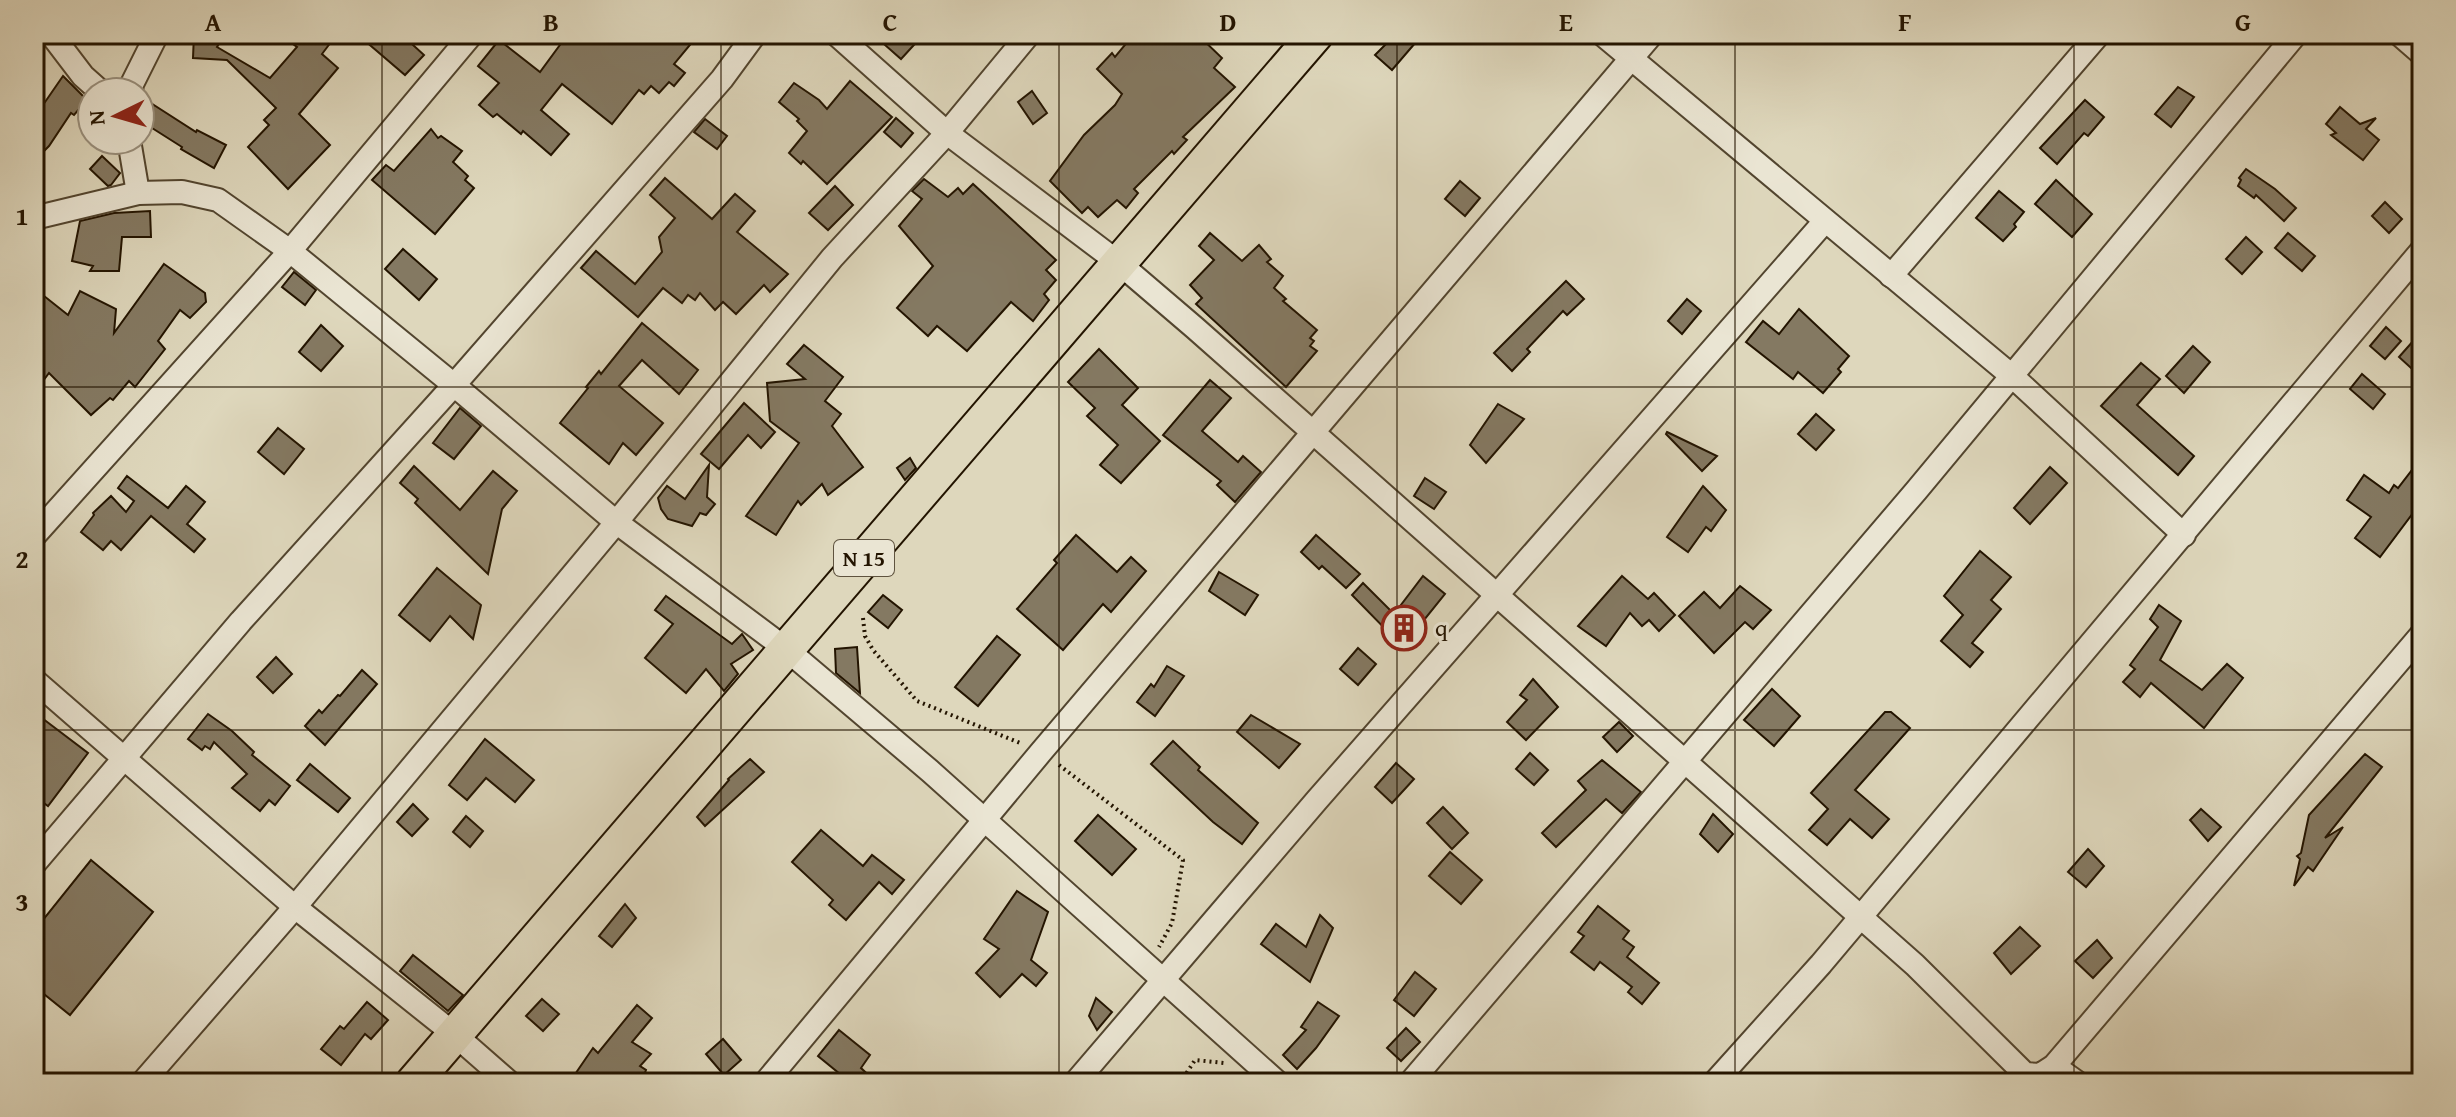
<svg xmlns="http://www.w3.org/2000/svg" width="2456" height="1117" font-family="'Gentium Book Plus',serif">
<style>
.building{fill:#847962;stroke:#231400;stroke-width:2}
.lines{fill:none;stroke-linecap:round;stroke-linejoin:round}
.minor-casing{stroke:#52452f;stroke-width:26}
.primary-casing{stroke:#231400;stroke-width:38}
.path{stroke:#231400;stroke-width:4;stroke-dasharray:2 4;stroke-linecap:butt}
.minor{stroke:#eae5d3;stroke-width:22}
.primary{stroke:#ded7bc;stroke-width:34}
.grid{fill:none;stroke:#231400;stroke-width:2;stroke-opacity:0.55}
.labels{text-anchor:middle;stroke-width:6;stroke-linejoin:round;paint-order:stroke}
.shield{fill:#eae5d3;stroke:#5f533f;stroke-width:2}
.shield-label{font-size:22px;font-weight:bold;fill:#231400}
.poi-label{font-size:24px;fill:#231400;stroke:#eae5d3;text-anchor:start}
.neatline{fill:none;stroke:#231400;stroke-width:3}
.grid-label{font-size:26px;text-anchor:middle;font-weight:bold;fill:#231400}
</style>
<rect width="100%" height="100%" fill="#ded7bc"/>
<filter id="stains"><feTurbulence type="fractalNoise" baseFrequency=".0025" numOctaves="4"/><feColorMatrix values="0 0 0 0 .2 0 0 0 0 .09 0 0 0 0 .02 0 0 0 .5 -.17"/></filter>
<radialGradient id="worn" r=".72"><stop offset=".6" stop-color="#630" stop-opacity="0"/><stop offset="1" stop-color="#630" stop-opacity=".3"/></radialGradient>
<g class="building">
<path d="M194,34H225L217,47L270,78L297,47L279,34H337L322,54L338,68L299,114L330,145L288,189L248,147L269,125L264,120L276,108L227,60L193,58Z"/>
<path d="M357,34H401L424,55L405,75Z"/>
<path d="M568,34H699L674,64L685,73L674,86L669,82L659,93L651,86L644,94L639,90L612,124L562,84L541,110L569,134L551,155L523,131L521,134L497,114L493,117L479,105L499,83L478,66L499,40L540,72Z"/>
<path d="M895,34H924L901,59L885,45Z"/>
<path d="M1134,34H1197L1222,58L1214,68L1235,87L1183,137L1187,140L1174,154L1172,151L1134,189L1138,193L1126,208L1117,200L1098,217L1088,207L1082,213L1050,181L1084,135L1115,105L1122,94L1097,69L1112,53L1115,57Z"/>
<path d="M1396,34H1407L1416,42L1392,70L1375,55Z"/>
<path d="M63,76L87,100L74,115L71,113L49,146L34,161V118Z"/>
<path d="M850,81L892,117L827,184L803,161L801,164L789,153L807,131L797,121L799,119L779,102L794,83L819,100L827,109Z"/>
<path d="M2178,87L2194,97L2171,127L2155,114Z"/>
<path d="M1032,91L1047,113L1033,124L1018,102Z"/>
<path d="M143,98L196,132L197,130L226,145L214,168L181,149L182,147L141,121L140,102Z"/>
<path d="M2085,100L2104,117L2088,136L2084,133L2057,164L2040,148Z"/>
<path d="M2340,107L2360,124L2376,118L2366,129L2379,140L2363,160L2331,135L2336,133L2326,124Z"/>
<path d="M896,118L913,133L901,147L884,132Z"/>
<path d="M705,119L727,136L717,149L694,132Z"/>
<path d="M431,129L438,138L441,136L462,151L453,162L468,176L465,180L474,188L435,234L372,180L386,165L394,171Z"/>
<path d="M102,156L120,173L111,185L108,186L90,169Z"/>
<path d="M2246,169L2275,189L2296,208L2284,221L2256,195L2254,198L2238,186L2241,180L2239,178Z"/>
<path d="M665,178L712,219L735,194L755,211L737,232L788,274L770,292L764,285L736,314L723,302L715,310L700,293L695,300L688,295L682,303L663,288L638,317L581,268L596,251L635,284L662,252L659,237L675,218L650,195Z"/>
<path d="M924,179L948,197L958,188L963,194L973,184L1056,260L1046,270L1056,280L1044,294L1049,300L1033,321L1011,302L967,351L937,326L928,336L897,308L933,266L899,226L922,199L912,191Z"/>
<path d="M2056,180L2092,214L2072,237L2035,204Z"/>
<path d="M1460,181L1480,198L1465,216L1445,199Z"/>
<path d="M835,186L853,205L828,230L809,213Z"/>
<path d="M1999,191L2024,212L2014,224L2016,227L2003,241L1976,218Z"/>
<path d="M2385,202L2402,219L2389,233L2372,216Z"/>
<path d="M150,211L151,237H122L119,271H90L93,266L72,261L80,221L114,213Z"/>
<path d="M1210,233L1242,261L1259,245L1271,259L1267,262L1283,276L1274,288L1286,299L1283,301L1317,330L1310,338L1314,341L1310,346L1317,351L1286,387L1196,304L1202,298L1190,285L1214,260L1199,246Z"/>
<path d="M2288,233L2315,256L2302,271L2275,248Z"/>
<path d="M2246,237L2262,252L2242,274L2226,259Z"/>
<path d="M403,249L437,279L419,300L385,269Z"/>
<path d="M164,264L205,293L206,302L190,318L180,310L158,341L165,349L135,387L129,381L113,400L110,398L91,415L49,373L34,393V288L68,315L80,291L116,309L114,333Z"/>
<path d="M294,272L316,290L305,305L282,287Z"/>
<path d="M1566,281L1584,299L1567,315L1563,311L1527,349L1530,352L1512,371L1494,353Z"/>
<path d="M1687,299L1701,311L1682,334L1668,321Z"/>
<path d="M1799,309L1849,356L1838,369L1841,372L1823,393L1798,372L1793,379L1746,342L1763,321L1779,334Z"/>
<path d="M642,323L698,370L679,394L642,360L619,386L663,423L636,455L623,443L609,464L560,423L588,388L586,387L599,371L601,374Z"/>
<path d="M321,325L343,346L321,371L299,352Z"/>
<path d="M2386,327L2401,341L2385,359L2370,346Z"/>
<path d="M2422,331V378L2399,357Z"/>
<path d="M804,345L843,377L825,401L841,414L832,426L863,467L828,495L822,484L801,505L798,501L776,535L746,516L799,443L770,421L767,383L805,379L787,364Z"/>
<path d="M2193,346L2210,362L2184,393L2166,376Z"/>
<path d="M1099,349L1138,388L1122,405L1160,441L1121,483L1100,465L1118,445L1087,416L1095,408L1068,382Z"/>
<path d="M2141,363L2160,379L2137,405L2194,456L2178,475L2101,406Z"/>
<path d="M2362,374L2385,394L2373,409L2350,389Z"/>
<path d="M1210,380L1231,398L1202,431L1238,462L1243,456L1261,472L1235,502L1217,485L1221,481L1163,435Z"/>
<path d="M744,403L775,432L761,448L748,435L719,469L701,454Z"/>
<path d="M1498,404L1524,419L1486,463L1470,445Z"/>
<path d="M460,408L481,426L454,459L433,443Z"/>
<path d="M1816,414L1834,430L1816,450L1798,434Z"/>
<path d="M278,428L304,449L284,474L258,452Z"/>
<path d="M1667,432L1717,456L1702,471L1666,434Z"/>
<path d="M2422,457V501L2380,557L2355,538L2371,517L2347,500L2364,475L2389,493L2394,485L2398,488Z"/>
<path d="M910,458L916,468L905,480L897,468Z"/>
<path d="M709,465L707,497L715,504L706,515L700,513L692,526L668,519L661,509L658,498L667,486L685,499Z"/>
<path d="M414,466L460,510L493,471L517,491L502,509L488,574L415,503L418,499L400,483Z"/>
<path d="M2050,467L2067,483L2030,524L2014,508Z"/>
<path d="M127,476L168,508L186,486L205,502L187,524L205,539L194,552L151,516L121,550L111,541L103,550L81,532L94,515L93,513L111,496L126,512L134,501L118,488Z"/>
<path d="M1425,478L1446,492L1434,509L1414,496Z"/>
<path d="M1703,486L1726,510L1711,531L1706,527L1688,552L1667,537Z"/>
<path d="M1076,535L1117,572L1131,557L1146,571L1111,612L1103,604L1063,650L1017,609L1057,563L1054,560Z"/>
<path d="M1316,535L1360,574L1346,588L1322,566L1319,569L1301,552Z"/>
<path d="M1980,551L2011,577L1991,600L2001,609L1972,643L1983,652L1970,667L1941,641L1963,615L1944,596Z"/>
<path d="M437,568L481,605L473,639L450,616L430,641L399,615Z"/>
<path d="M1219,572L1258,595L1245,615L1209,591Z"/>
<path d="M1423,576L1445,594L1416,630L1398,642L1352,595L1363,583L1394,614Z"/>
<path d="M1622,576L1648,599L1654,593L1675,615L1659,631L1649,620L1642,626L1630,613L1606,646L1578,626Z"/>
<path d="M1740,586L1771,610L1753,629L1745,622L1714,653L1679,616L1704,592L1720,608Z"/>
<path d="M883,595L902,610L888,628L868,612Z"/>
<path d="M666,596L732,644L742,634L753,650L731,664L738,674L724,691L706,669L686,693L645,658L673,624L655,610Z"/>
<path d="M2159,605L2181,621L2160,660L2202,690L2227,664L2243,678L2204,728L2151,683L2140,697L2123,682L2135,669L2130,665L2158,627L2150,619Z"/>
<path d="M997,636L1020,655L978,706L955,687Z"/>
<path d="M857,647L860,693L836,673L835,649Z"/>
<path d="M1358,648L1376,664L1358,685L1340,669Z"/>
<path d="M276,657L292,674L273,693L257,677Z"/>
<path d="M1167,666L1184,676L1155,716L1137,702L1151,684L1154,687Z"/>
<path d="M362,670L377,684L325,745L305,726L319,710L322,713L338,695L340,696Z"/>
<path d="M1533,679L1558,707L1526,740L1507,722L1527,700L1520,695Z"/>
<path d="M1772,689L1800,716L1774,746L1744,720Z"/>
<path d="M34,712L88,753L48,806L34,796Z"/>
<path d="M1885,712H1891L1910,728L1855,790L1889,819L1872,838L1850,819L1827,845L1809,830L1828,809L1811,793Z"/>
<path d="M208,714L232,731L254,752L252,755L290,786L275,805L269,800L260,811L232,788L247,774L214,742L210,749L205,746L202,750L188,739Z"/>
<path d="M1251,715L1300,744L1279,768L1237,732Z"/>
<path d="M1619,722L1633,736L1617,752L1603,737Z"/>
<path d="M485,739L534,780L515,802L486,778L467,800L449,785Z"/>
<path d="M1173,741L1200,767L1198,770L1258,823L1242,844L1213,822L1151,764Z"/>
<path d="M1530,753L1548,770L1534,785L1516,769Z"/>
<path d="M2365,754L2382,767L2325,838L2343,827L2313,871L2308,867L2294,886L2300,859L2297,856L2301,853L2309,815Z"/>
<path d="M750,759L764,772L705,826L697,817L729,780L728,779Z"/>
<path d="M1602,760L1641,792L1622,813L1606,799L1556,847L1542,833L1586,790L1578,781Z"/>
<path d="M1396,763L1414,779L1392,803L1375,787Z"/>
<path d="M310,764L350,798L338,812L297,780Z"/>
<path d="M413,804L428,819L412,836L397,822Z"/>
<path d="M1443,807L1468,833L1452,849L1427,823Z"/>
<path d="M2201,809L2221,827L2208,841L2190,820Z"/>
<path d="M1713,814L1733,834L1718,852L1700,834Z"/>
<path d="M1098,815L1136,849L1112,875L1075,841Z"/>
<path d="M466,816L483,831L470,847L453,832Z"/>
<path d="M821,830L863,866L872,855L904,880L892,894L879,882L846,920L829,905L833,900L792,862Z"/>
<path d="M2088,849L2104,866L2086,887L2068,872Z"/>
<path d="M1450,852L1482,880L1461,904L1429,876Z"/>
<path d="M91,860L153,912L70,1015L34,986V931Z"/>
<path d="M1017,891L1048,912L1031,960L1047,973L1036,986L1022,974L1000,997L976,973L999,949L984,939Z"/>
<path d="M625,904L636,918L612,947L599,936Z"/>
<path d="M1598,906L1629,931L1623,939L1634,947L1627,957L1659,983L1642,1004L1628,992L1632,987L1600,962L1594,970L1571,952L1584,936L1578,932Z"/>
<path d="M1320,915L1333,928L1310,982L1261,944L1276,924L1306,947Z"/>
<path d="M2020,927L2040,946L2011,974L1994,953Z"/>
<path d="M2097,940L2112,958L2093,978L2075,961Z"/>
<path d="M413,955L463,995L448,1011L400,971Z"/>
<path d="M1415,972L1436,989L1414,1016L1394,1000Z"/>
<path d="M1096,998L1112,1012L1097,1030L1089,1016Z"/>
<path d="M542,999L559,1014L543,1031L526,1016Z"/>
<path d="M367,1002L388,1020L371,1039L365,1034L341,1065L321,1049L340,1026L344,1029Z"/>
<path d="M1318,1002L1339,1016L1316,1048L1297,1069L1283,1055L1306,1030L1301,1027Z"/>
<path d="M637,1005L652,1018L632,1042L651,1054L640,1066L646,1070L641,1083H569L593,1048L598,1053Z"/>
<path d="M1406,1028L1420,1042L1401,1061L1387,1048Z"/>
<path d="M839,1030L870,1055L861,1068L877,1083H851L818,1056Z"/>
<path d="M723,1039L741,1060L724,1075L706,1054Z"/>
</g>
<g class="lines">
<g class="minor-casing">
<g id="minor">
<path d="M51,34L83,76L101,92"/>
<path d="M836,34L947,133L1119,263L1195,328L1915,965L2025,1074L2040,1075L2054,1066L2422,634"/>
<path d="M1602,34L2012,376L2184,535"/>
<path d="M2399,34L2422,54"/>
<path d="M131,92L132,84L157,34"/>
<path d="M129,140L138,193"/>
<path d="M34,218L138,193L182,192L218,200L290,251L454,385L616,522L786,649L930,771L1278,1083"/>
<path d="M1891,276L2099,34"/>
<path d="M34,536L290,251L472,34"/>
<path d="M34,680L295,907L454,1034L510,1083"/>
<path d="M34,864L241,621L454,385L722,79L755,34"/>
<path d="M2054,1066L2078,1083"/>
<path d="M142,1083L295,907L610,530L832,258L947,133L1029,34"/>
<path d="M765,1083L1041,752L1652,34"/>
<path d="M1075,1083L1317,800L1825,221"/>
<path d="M1410,1083L1916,491L2296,34"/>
<path d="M1714,1083L1821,964L2422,250"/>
</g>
</g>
<g class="primary-casing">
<path id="primary" d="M413,1083L1316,34"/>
</g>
<g class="path">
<path d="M863,618L865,636L873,650L917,701L1020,743"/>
<path d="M1059,765L1183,860L1172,923L1159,947"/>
<path d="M1180,1083L1195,1060L1224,1063"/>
</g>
<use href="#minor" class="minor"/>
<use href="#primary" class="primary"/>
</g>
<path class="grid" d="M382,34V1083M721,34V1083M1059,34V1083M1397,34V1083M1735,34V1083M2074,34V1083M34,387H2422M34,730H2422"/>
<defs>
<g id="building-ring" transform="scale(2.3)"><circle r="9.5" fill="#eae5d3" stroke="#8f2418" stroke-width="1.5"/><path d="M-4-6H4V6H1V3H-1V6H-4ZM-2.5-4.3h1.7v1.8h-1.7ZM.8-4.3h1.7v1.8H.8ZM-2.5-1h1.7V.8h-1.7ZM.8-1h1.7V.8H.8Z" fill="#8f2418"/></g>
</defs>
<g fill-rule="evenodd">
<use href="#building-ring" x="1404" y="628"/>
</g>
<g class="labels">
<rect class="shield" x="834" y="540" width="60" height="36" rx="6"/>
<g class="shield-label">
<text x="864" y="566">N 15</text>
</g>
<g class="poi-label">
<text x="1435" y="636">q</text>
</g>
</g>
<rect width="2456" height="1117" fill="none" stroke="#ded7bc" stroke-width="88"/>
<g transform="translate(116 116) rotate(265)"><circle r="38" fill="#eae5d3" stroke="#9a917f" stroke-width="2"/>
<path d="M0-6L14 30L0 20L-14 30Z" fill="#8f2418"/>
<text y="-12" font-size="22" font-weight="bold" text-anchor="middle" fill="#231400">N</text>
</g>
<rect x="44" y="44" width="2368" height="1029" class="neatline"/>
<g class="grid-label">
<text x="213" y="31">A</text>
<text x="551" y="31">B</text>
<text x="890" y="31">C</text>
<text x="1228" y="31">D</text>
<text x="1566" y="31">E</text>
<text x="1905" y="31">F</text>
<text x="2243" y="31">G</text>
<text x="22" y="225">1</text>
<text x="22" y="568">2</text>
<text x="22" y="911">3</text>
</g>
<rect width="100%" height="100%" filter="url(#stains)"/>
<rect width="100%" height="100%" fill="url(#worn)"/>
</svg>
